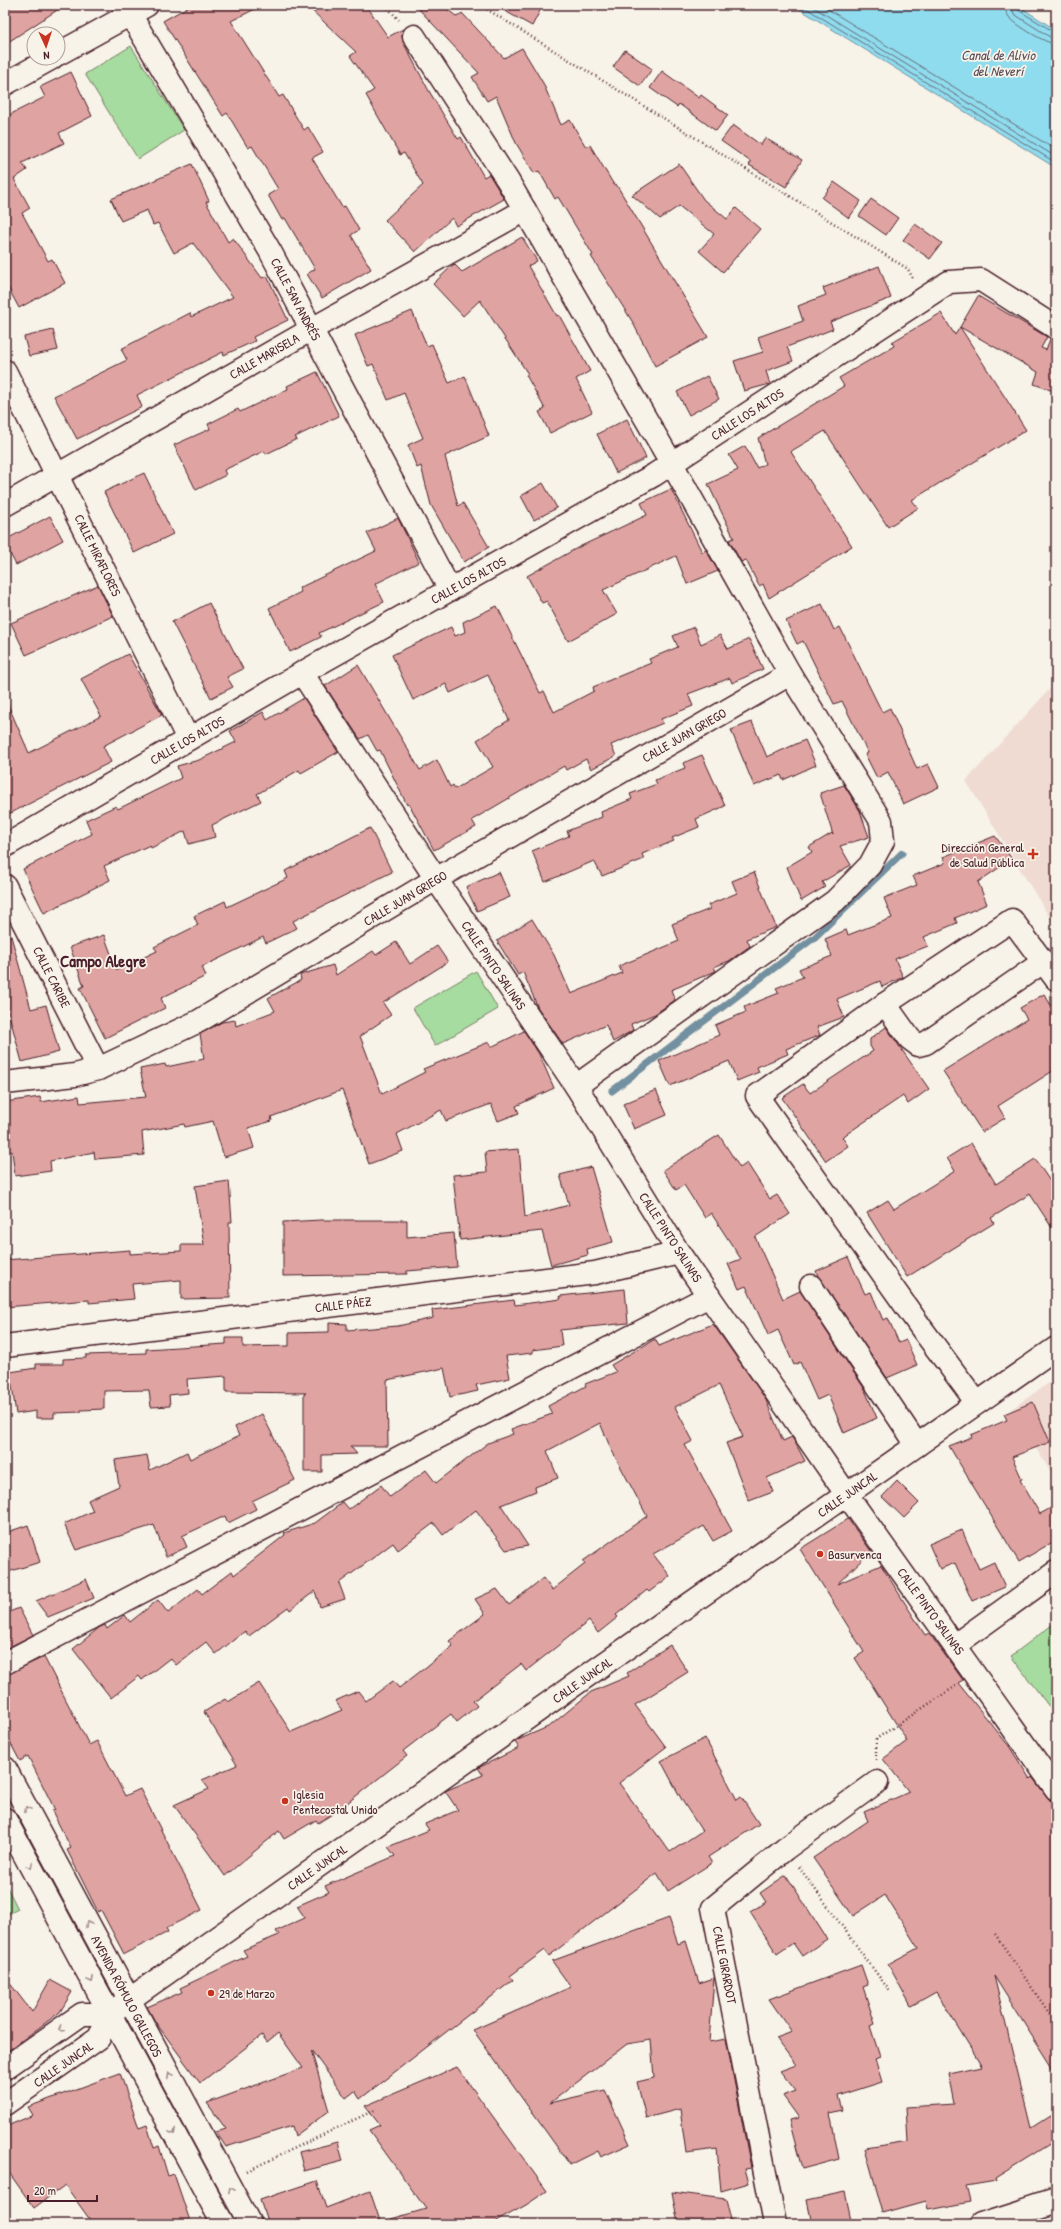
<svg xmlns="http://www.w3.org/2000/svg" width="1061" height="2229" font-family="'Patrick Hand',sans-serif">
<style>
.built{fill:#f0dbd3}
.green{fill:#a6dc9f;stroke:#787e65}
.water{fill:#8fdcee;stroke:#7390a0}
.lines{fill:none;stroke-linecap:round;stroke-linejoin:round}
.shore{stroke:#666b79;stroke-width:1}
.stream{stroke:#7390a0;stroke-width:7}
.building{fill:#dfa4a2;stroke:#4a1f2b}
.minor-casing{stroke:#4a1f2b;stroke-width:25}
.path{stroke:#4a1f2b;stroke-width:2.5;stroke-dasharray:1 3;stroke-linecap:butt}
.minor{stroke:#f7f3e8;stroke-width:22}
.oneway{stroke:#a0898a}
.poi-dot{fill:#c8321e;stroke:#f7f3e8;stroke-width:1.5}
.labels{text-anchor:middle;stroke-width:3.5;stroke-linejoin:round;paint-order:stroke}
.street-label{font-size:13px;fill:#4a1f2b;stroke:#f7f3e8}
.poi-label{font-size:13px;fill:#4a1f2b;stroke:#f7f3e8;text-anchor:start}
.water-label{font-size:14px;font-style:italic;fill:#5b4e5c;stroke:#f7f3e8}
.district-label{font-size:17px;font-weight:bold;fill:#4a1f2b;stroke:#f7f3e8}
</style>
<rect width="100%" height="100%" fill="#f7f3e8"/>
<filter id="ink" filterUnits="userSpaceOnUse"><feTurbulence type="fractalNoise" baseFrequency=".025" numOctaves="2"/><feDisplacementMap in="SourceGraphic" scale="8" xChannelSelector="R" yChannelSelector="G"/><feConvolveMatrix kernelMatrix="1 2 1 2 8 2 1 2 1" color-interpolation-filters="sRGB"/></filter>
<g filter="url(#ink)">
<g class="built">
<path d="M1056,682V928L966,781Z"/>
<path d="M1056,1378V1480L1011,1409Z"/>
</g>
<g class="green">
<path d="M131,46L184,130L138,159L85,74Z"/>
<path d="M476,971L498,1009L435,1046L413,1008Z"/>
<path d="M1056,1622V1716L1011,1656Z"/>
<path d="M5,1883L18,1909L5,1916Z"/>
</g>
<path class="water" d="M793,5H1017L1056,30V168Z"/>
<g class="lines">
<g class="shore">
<path d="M801,5L1056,163"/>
<path d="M810,5L1056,157"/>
<path d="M821,5L1056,150"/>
<path d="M1005,5C1005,10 1006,13 1009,17C1016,25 1046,44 1056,44"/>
<path d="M1011,5L1014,14L1050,37L1056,38"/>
<path d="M1016,5L1018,10L1056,33"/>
</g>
<path class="stream" d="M612,1091L815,937L902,853"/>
</g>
<g class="building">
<path d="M5,5H65L5,44Z"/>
<path d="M191,5H263L231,21L279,97L283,95L304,130L308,127L323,152L312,158L342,207L345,206L359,230L351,235L371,269L322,298L307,274L315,269L285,218L282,220L268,195L278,189L252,146L248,148L227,113L223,116L163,21Z"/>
<path d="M306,5H366L388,37L403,29L402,36L403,42L429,91L458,139L461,137L484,177L489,174L504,199L456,226L452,218L415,252L385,220L423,185L404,153L400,155L366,95L374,90L350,56L356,52Z"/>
<path d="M415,5H442L457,17L462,13L504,58L522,48L543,83L561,125L570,120L586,147L590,145L614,185L616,184L708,337L655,366L632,321L591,256L593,255L558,197L555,199L539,171L534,173L516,143L496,96L487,101L472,77L479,73Z"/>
<path d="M494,5H543L532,26Z"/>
<path d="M625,50L652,69L640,86L613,67Z"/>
<path d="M662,71L699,98L701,95L728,115L716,131L679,104L677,107L650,88Z"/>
<path d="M71,72L92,116L59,133L64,143L22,163L27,170L14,179L30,208L22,213L48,261L52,259L65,283L19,308L5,282V117L45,97L40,87Z"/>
<path d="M733,125L761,145L765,138L802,160L786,187L749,165L751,162L721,141Z"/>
<path d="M192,164L209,201L206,202L228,242L233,238L262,278L267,276L288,320L253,337L255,341L224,355L223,352L137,395L142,407L77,439L54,396L127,360L121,349L190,313L191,317L233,297L193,243L174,253L158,223L153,225L147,210L121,221L111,199Z"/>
<path d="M679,164L704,200L727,219L736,208L760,229L723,272L699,251L714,234L679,206L660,219L632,195Z"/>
<path d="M834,182L861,201L849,218L822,198Z"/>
<path d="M871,199L898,218L886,235L859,216Z"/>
<path d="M915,224L942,243L930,259L903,240Z"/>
<path d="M522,237L537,261L528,266L557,316L559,315L590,371L576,379L592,412L550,433L539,412L545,409L526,375L528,374L480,300L463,316L433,284L454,264L462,272Z"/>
<path d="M879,266L891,298L830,322L833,329L787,347L793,361L766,371L770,384L744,391L734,361L763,352L758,337L803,321L798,306L826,295L823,288Z"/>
<path d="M978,296L1047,337L1041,348L1046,350L1050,339L1056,340V392L1034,384L1038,372L960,327Z"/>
<path d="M412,311L427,346L432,344L449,383L465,376L489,436L445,456L458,506L463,503L489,547L464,562L431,505L421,466L417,468L408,445L423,438L404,393L388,400L373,364L368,366L355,335Z"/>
<path d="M941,313L955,335L960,327L1026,430L912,500L918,508L888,527L825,431L793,450L791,452L852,546L769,598L763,584L759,586L746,560L741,562L729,540L734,538L708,484L738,470L729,455L745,446L757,468L765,464L758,438L844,386L839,378L894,346L892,342Z"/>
<path d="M53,330L58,350L29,356L24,337Z"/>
<path d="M317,372L339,416L295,437L297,439L266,454L264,451L224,470L226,475L196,490L174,445L210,429L208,424L238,409L240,412L288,389L287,386Z"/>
<path d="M707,376L719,399L689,415L677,392Z"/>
<path d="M627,419L646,458L616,473L597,434Z"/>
<path d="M144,473L173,534L134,553L104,492Z"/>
<path d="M543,483L557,508L534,520L521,496Z"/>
<path d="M671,489L702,552L706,550L718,571L687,584L676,556L603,590L617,614L568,641L547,601L542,603L527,576L579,547L647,515L641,503Z"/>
<path d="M50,516L63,540L16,565L5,544V540Z"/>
<path d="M398,518L419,562L375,584L384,602L319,633L321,637L290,652L269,608L301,592L299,588L376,551L367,533Z"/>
<path d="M98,585L113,616L26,655L11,623Z"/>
<path d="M209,603L243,669L227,677L233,687L211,698L172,622Z"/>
<path d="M822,604L834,630L840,627L882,712L890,708L917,769L928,764L939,787L903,804L888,772L877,778L865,754L868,753L842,701L834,704L803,641L797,644L786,621Z"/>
<path d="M497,606L540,693L544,691L554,712L594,691L593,687L651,663L649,659L678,647L673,636L694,627L701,644L720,635L728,649L749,639L763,669L732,683L730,678L688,694L693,706L661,719L663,723L611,745L616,756L591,769L586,759L566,770L564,766L472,820L476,827L434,850L409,804L407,805L380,750L377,751L368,735L360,739L325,686L358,665L420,770L437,760L450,787L453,785L455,789L493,767L477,740L509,720L488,675L450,693L446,684L413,700L392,655L451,627L455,636L465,632L463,622Z"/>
<path d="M128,654L162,715L103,746L111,762L5,816V698L29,753L101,716L81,679Z"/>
<path d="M304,698L338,752L301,773L299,770L257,794L261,801L212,825L215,837L189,844L185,831L151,848L150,845L104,866L110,880L44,913L23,869L92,834L86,820L116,806L118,809L181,778L177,766L199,760L236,742L230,731L263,712L267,720Z"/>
<path d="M752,722L767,757L805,740L816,765L783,780L781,775L754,786L731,730Z"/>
<path d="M702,755L725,806L696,819L699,827L672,838L674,841L642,854L644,859L602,876L594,861L545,882L532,851L569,836L567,831L602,817L601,812L632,799L630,794L657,784L655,780L685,768L683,763Z"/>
<path d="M844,785L860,811L869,837L840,846L851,865L822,882L825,887L801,901L787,867L812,852L809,847L832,833L833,835L820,793Z"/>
<path d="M370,828L392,872L293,921L297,928L266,943L263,937L202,967L206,976L161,998L165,1008L105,1038L80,988L84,986L70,947L104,935L117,970L157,951L154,947L198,925L194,916L225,901L227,907L288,878L285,871Z"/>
<path d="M995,836L1012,859L978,882L987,904L955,918L957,923L924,937L928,946L895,959L903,977L882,987L880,981L837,999L844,1017L817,1027L820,1035L786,1049L788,1054L757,1067L759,1072L737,1081L729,1061L670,1086L659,1061L719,1035L715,1025L746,1012L744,1007L779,993L776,988L803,977L799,969L832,956L825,939L846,930L848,935L892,918L884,898L917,885L913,876L945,863L943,857Z"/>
<path d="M499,872L510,897L477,911L466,887Z"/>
<path d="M754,872L776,927L747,939L750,946L729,961L714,967L716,971L671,990L675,1000L655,1014L631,1024L633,1030L613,1042L606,1025L563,1044L538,1008L523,972L518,975L497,941L532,919L554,955L571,994L622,973L619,966L679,941L672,924L710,909L708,905L737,893L732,881Z"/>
<path d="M11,936L31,1009L46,1005L59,1052L22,1062L5,1000V937Z"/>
<path d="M396,942L410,964L437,946L448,962L383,1003L391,1015L360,1036L382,1094L425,1072L423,1069L489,1042L491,1047L524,1031L539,1054L554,1088L516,1106L519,1113L498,1121L491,1104L446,1121L441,1110L397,1134L403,1151L369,1164L342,1090L271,1117L272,1121L248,1128L254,1148L224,1157L213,1121L185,1127L184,1124L142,1132L144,1155L95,1159L94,1152L50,1161L51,1171L15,1176L12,1151L5,1153V1102L40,1097L41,1102L79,1096L80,1103L146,1097L140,1069L165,1064L166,1067L204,1059L200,1034L222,1022L235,1020L236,1026L275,1011L268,998L301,980L300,975L333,965L336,975L373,951L376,955Z"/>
<path d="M1044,994L1056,1013V1069L998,1106L1005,1118L982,1132L943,1071L1027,1019L1020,1008Z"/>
<path d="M886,1027L929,1089L908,1104L903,1096L842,1137L848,1146L826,1161L782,1098L803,1084L810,1093L873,1051L870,1046V1039Z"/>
<path d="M656,1090L667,1115L634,1129L623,1104Z"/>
<path d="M719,1135L740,1168L747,1163L770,1199L777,1195L790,1214L755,1237L783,1299L800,1291L864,1388L877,1418L844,1433L828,1395L817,1400L800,1362L794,1365L778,1330L768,1335L746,1286L739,1289L728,1264L741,1259L711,1213L705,1218L684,1185L676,1190L663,1170Z"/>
<path d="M971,1143L996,1184L1035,1159L1056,1190V1234L1030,1194L991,1218L994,1223L907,1277L867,1213L888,1200L894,1209L955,1171L947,1158Z"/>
<path d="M519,1149L525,1217L569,1205L560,1175L591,1167L613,1242L587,1249L588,1255L551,1265L542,1231L460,1240L453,1175L487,1172L485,1152Z"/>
<path d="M229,1181L232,1222H229L230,1298L181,1299V1280L132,1284L134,1299L89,1303V1300L5,1307V1260L130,1250V1254L181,1251V1245H204L195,1186Z"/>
<path d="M321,1220H407V1237L454,1233L457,1267L407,1271V1274L283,1276V1222Z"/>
<path d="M848,1257L865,1294L871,1292L883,1320L888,1318L899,1343L906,1340L917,1365L887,1378L818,1276L816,1271Z"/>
<path d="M625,1289L628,1323L560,1330L562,1346L533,1350V1353L506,1356L510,1378L476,1385L478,1391L450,1397L444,1368L387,1380L388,1446H350L357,1454L322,1455V1472H304V1394L306,1393L226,1392V1376L187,1379L188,1393L169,1395L170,1406L151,1407L149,1390L104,1391V1409L81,1410V1412L54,1413V1418H36V1411L16,1414L10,1372L36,1368V1364H63V1359L86,1358V1355L146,1353V1349L226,1344V1338H243V1347L289,1346V1333L329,1332V1323L347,1324V1330L398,1326L433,1318L432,1310L514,1300L515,1305L561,1299L560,1296Z"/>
<path d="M713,1324L765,1398L783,1441L792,1437L805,1461L767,1478L773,1492L749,1501L726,1443L743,1437L719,1385L675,1407L693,1441L685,1445L732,1531L713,1541L704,1526L653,1554L670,1576L649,1592L647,1590L616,1615L618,1617L598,1633L589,1621L526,1671L521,1664L473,1701L477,1706L457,1722L451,1714L403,1751L407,1756L337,1811L318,1823L316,1820L284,1839L279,1831L225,1876L174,1805L209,1789L202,1780L237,1765L204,1712L225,1699L228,1702L259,1683L291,1732L342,1710L335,1701L358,1691L366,1701L393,1681L399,1688L453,1646L449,1641L485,1614L475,1599L497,1589L509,1605L543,1578L552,1590L585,1564L583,1561L647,1516L611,1449L600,1423L547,1451L558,1478L535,1487L536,1491L501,1505L528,1546L506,1550L476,1510L443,1535L434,1523L398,1550L393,1543L339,1583L345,1599L320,1607L315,1591L290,1610L288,1607L249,1636L245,1631L216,1654L206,1642L176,1665L170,1658L142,1680L139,1676L111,1698L73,1649L100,1627L105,1625L107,1629L125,1615L130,1622L158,1600L168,1613L198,1589L202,1594L232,1571L234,1575L285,1535L284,1533L315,1523L343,1502L349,1509L381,1485L390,1497L426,1470L436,1483L488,1443L513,1434L511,1429L552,1414L548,1406L586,1386L585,1384L616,1372L611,1365L655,1339L659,1346Z"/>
<path d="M1033,1402L1050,1442L1012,1457L1022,1479L1020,1480L1040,1514L1056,1505V1540L1019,1562L949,1446L972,1437L971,1435L1007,1420L1004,1414Z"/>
<path d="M262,1414L295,1480L252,1501L256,1509L228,1523L225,1516L182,1536L187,1547L166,1557L154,1525L76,1550L64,1524L93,1511L88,1500L119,1486L115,1460L147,1455L150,1470L187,1452L190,1459L239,1436L235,1427Z"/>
<path d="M897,1481L919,1503L904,1518L882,1497Z"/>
<path d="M848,1519L871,1551L837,1584L881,1565L925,1635L929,1633L963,1680L958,1683L1009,1746L1030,1779L1032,1777L1056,1808V2074L994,1976L1031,2128L1056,2112V2140L995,2178L996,2181L966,2186L970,2202L928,2210L926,2201L883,2213L865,2148L908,2141L906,2107L954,2104L948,2073L982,2066L936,1992L911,2006L888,1964L918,1948L885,1895L853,1916L813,1858L868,1821L864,1812L909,1792L883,1759L907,1741L855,1658L864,1652L800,1549Z"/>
<path d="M28,1525L40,1562L5,1573V1533Z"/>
<path d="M962,1530L979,1569L994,1562L1005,1587L972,1601L955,1563L940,1569L929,1544Z"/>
<path d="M86,1579L94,1598L48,1617L36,1601Z"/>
<path d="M19,1608L33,1635L5,1649V1614Z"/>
<path d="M670,1645L688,1672L635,1705L666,1747L619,1783L670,1852L702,1831L683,1802L661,1761L705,1738L737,1800L741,1797L759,1824L708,1857L712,1863L668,1891L657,1873L549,1956L545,1950L510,1976L513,1980L360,2099L355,2091L346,2098L311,2050L329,2111L295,2136L292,2126L226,2147L216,2132L226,2129L207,2103L303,2068L278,2033L267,2042L262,2035L200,2083L156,2023L147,2007L182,1992L180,1988L247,1956L243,1950L279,1935L276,1931L305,1918L297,1906L329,1892L325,1886L395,1856L388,1847L429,1830L425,1824L458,1810L445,1791L483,1775L478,1768L519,1748L515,1742L518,1740L550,1726L591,1692L629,1676L627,1673Z"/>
<path d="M44,1657L89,1745L97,1741L125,1796L140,1789L202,1910L166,1928L168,1932L124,1954L101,1910L98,1912L67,1850L71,1848L52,1811L55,1810L28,1756L20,1761L5,1733V1675Z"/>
<path d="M786,1875L827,1939L802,1956L793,1943L777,1954L750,1912L766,1902L760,1893Z"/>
<path d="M669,1918L678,1944L686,1941L699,1983L714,1978L709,2042L726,2039L751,2168L745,2169L749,2183L721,2191L717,2149L686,2153L680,2109L646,2118L637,2082L654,2078L651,2040L627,2044L550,2103L605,2090L630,2144L601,2157L598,2151L570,2165L473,2030L571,1987L552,1961Z"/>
<path d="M861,1965L868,1985L863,1987L875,2024L870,2026L880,2057L875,2059L882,2082L838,2096L842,2110L830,2113L839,2159L802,2169L789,2120L799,2118L783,2096L796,2091L780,2071L796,2065L776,2038L792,2032L769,1999Z"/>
<path d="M5,1977L32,2012L50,1980L72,1992L60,2012L5,2053Z"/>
<path d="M457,2067L547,2191L526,2205L492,2224H392L391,2219L426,2209L369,2130L380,2125L365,2106Z"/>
<path d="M120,2073L139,2128L147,2125L154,2148L159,2146L168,2176L174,2174L191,2224H93L65,2185L34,2208L5,2167V2127L33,2115L28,2107Z"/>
<path d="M338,2142L343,2161L304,2171L299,2152Z"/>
<path d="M317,2181L326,2208L370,2191L381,2224H268L260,2200Z"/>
<path d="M672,2192L726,2199L732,2224H678Z"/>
<path d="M845,2192L852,2224H812L807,2200Z"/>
</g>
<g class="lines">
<g class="minor-casing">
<g id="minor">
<path d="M130,14L270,251L450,590"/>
<path d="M414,36L508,181L672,464L790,674L881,821L883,841L870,865L835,901L576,1086"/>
<path d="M58,54L147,5"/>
<path d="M5,84L52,58"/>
<path d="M5,371L188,739"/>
<path d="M5,505L312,329L525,210"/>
<path d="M302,673L436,879L576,1086L679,1253L847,1495L1056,1789"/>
<path d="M5,846L302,673L654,475L949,282L981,280L1056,328"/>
<path d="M5,886L98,1069"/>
<path d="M885,1004L910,1039L918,1045L926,1043L1043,962"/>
<path d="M5,1083L75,1075L98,1069L199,1021L436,879L790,674"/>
<path d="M811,1286L917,1445"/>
<path d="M5,1346L595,1273L679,1253"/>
<path d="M977,1403L922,1329L757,1096L885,1004L1012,920L1056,979"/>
<path d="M955,1645L1056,1572"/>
<path d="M5,1663L709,1296"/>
<path d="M5,1768L250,2224"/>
<path d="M5,1819L223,2224"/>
<path d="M5,2068L82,2014H109"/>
<path d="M5,2104L99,2038L109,2014L601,1666L1056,1348"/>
<path d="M775,2224L713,1908L785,1849L877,1782"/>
<path d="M982,2224L1056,2200"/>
</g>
</g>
<g class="path">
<path d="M385,5L399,20"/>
<path d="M480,5L908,269L913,279"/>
<path d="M876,1760V1739L956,1686"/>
<path d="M799,1867L891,1993"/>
<path d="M995,1934L1056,2023"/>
<path d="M247,2171L377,2109"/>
</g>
<use href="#minor" class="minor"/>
</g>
<defs><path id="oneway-chevron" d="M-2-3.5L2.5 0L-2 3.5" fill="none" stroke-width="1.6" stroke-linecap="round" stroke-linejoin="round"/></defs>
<g class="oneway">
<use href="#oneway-chevron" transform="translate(27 1809) rotate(-118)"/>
<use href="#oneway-chevron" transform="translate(30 1866) rotate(62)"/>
<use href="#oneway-chevron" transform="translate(88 1924) rotate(-118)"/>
<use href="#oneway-chevron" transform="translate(91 1980) rotate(62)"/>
<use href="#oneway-chevron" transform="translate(61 2029) rotate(145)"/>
<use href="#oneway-chevron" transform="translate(170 2075) rotate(-118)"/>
<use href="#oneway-chevron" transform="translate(173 2132) rotate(62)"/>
<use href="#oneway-chevron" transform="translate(231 2190) rotate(-118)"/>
</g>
</g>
<g class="poi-dot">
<path d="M1031 848h4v4h4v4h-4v4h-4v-4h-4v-4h4z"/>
<circle cx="820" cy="1554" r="4"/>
<circle cx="285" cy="1801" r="4"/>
<circle cx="211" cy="1993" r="4"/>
</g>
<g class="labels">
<g class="street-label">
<text transform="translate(296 299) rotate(62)" y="5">CALLE SAN ANDRÉS</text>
<text transform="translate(264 356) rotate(-30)" y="5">CALLE MARISELA</text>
<text transform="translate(747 414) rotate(-33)" y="5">CALLE LOS ALTOS</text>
<text transform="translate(98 555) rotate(64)" y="5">CALLE MIRAFLORES</text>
<text transform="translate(468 580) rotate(-29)" y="5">CALLE LOS ALTOS</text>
<text transform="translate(684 735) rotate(-30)" y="5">CALLE JUAN GRIEGO</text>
<text transform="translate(187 740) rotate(-30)" y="5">CALLE LOS ALTOS</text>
<text transform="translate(405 898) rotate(-31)" y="5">CALLE JUAN GRIEGO</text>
<text transform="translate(494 965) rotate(56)" y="5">CALLE PINTO SALINAS</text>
<text transform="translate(52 977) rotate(63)" y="5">CALLE CARIBE</text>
<text transform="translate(671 1237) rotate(57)" y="5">CALLE PINTO SALINAS</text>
<text transform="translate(343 1304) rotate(-7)" y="5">CALLE PÁEZ</text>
<text transform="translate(847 1494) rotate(-35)" y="5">CALLE JUNCAL</text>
<text transform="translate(931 1611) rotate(54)" y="5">CALLE PINTO SALINAS</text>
<text transform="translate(582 1680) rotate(-35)" y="5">CALLE JUNCAL</text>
<text transform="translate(317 1867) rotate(-35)" y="5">CALLE JUNCAL</text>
<text transform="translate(725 1965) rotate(79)" y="5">CALLE GIRARDOT</text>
<text transform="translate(127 1996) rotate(62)" y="5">AVENIDA RÓMULO GALLEGOS</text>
<text transform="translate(63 2064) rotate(-35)" y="5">CALLE JUNCAL</text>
</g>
<g class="poi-label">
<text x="1024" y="852" text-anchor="end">Dirección General<tspan x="1024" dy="15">de Salud Pública</tspan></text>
<text x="828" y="1559">Basurvenca</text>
<text x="293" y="1799">Iglesia<tspan x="293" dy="15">Pentecostal Unido</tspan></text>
<text x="219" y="1998">29 de Marzo</text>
</g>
<g class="water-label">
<text x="998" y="60">Canal de Alivio<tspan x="998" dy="16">del Neverí</tspan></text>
</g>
<g class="district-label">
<text x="103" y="967">Campo Alegre</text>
</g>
</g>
<rect width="1061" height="2229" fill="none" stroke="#f7f3e8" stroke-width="20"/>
<rect x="10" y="10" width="1041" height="2209" fill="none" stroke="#4a1f2b" stroke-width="1.5" filter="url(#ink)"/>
<g transform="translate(46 46) rotate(177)"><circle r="19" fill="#f7f3e8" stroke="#b29e9c"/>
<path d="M0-3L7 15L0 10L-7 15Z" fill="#c8321e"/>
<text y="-6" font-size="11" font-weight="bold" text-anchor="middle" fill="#4a1f2b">N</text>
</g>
<path d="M28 2195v6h69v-6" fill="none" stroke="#4a1f2b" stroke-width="2"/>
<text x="34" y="2195" font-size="12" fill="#4a1f2b" stroke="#f7f3e8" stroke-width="3" paint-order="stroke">20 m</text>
</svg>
